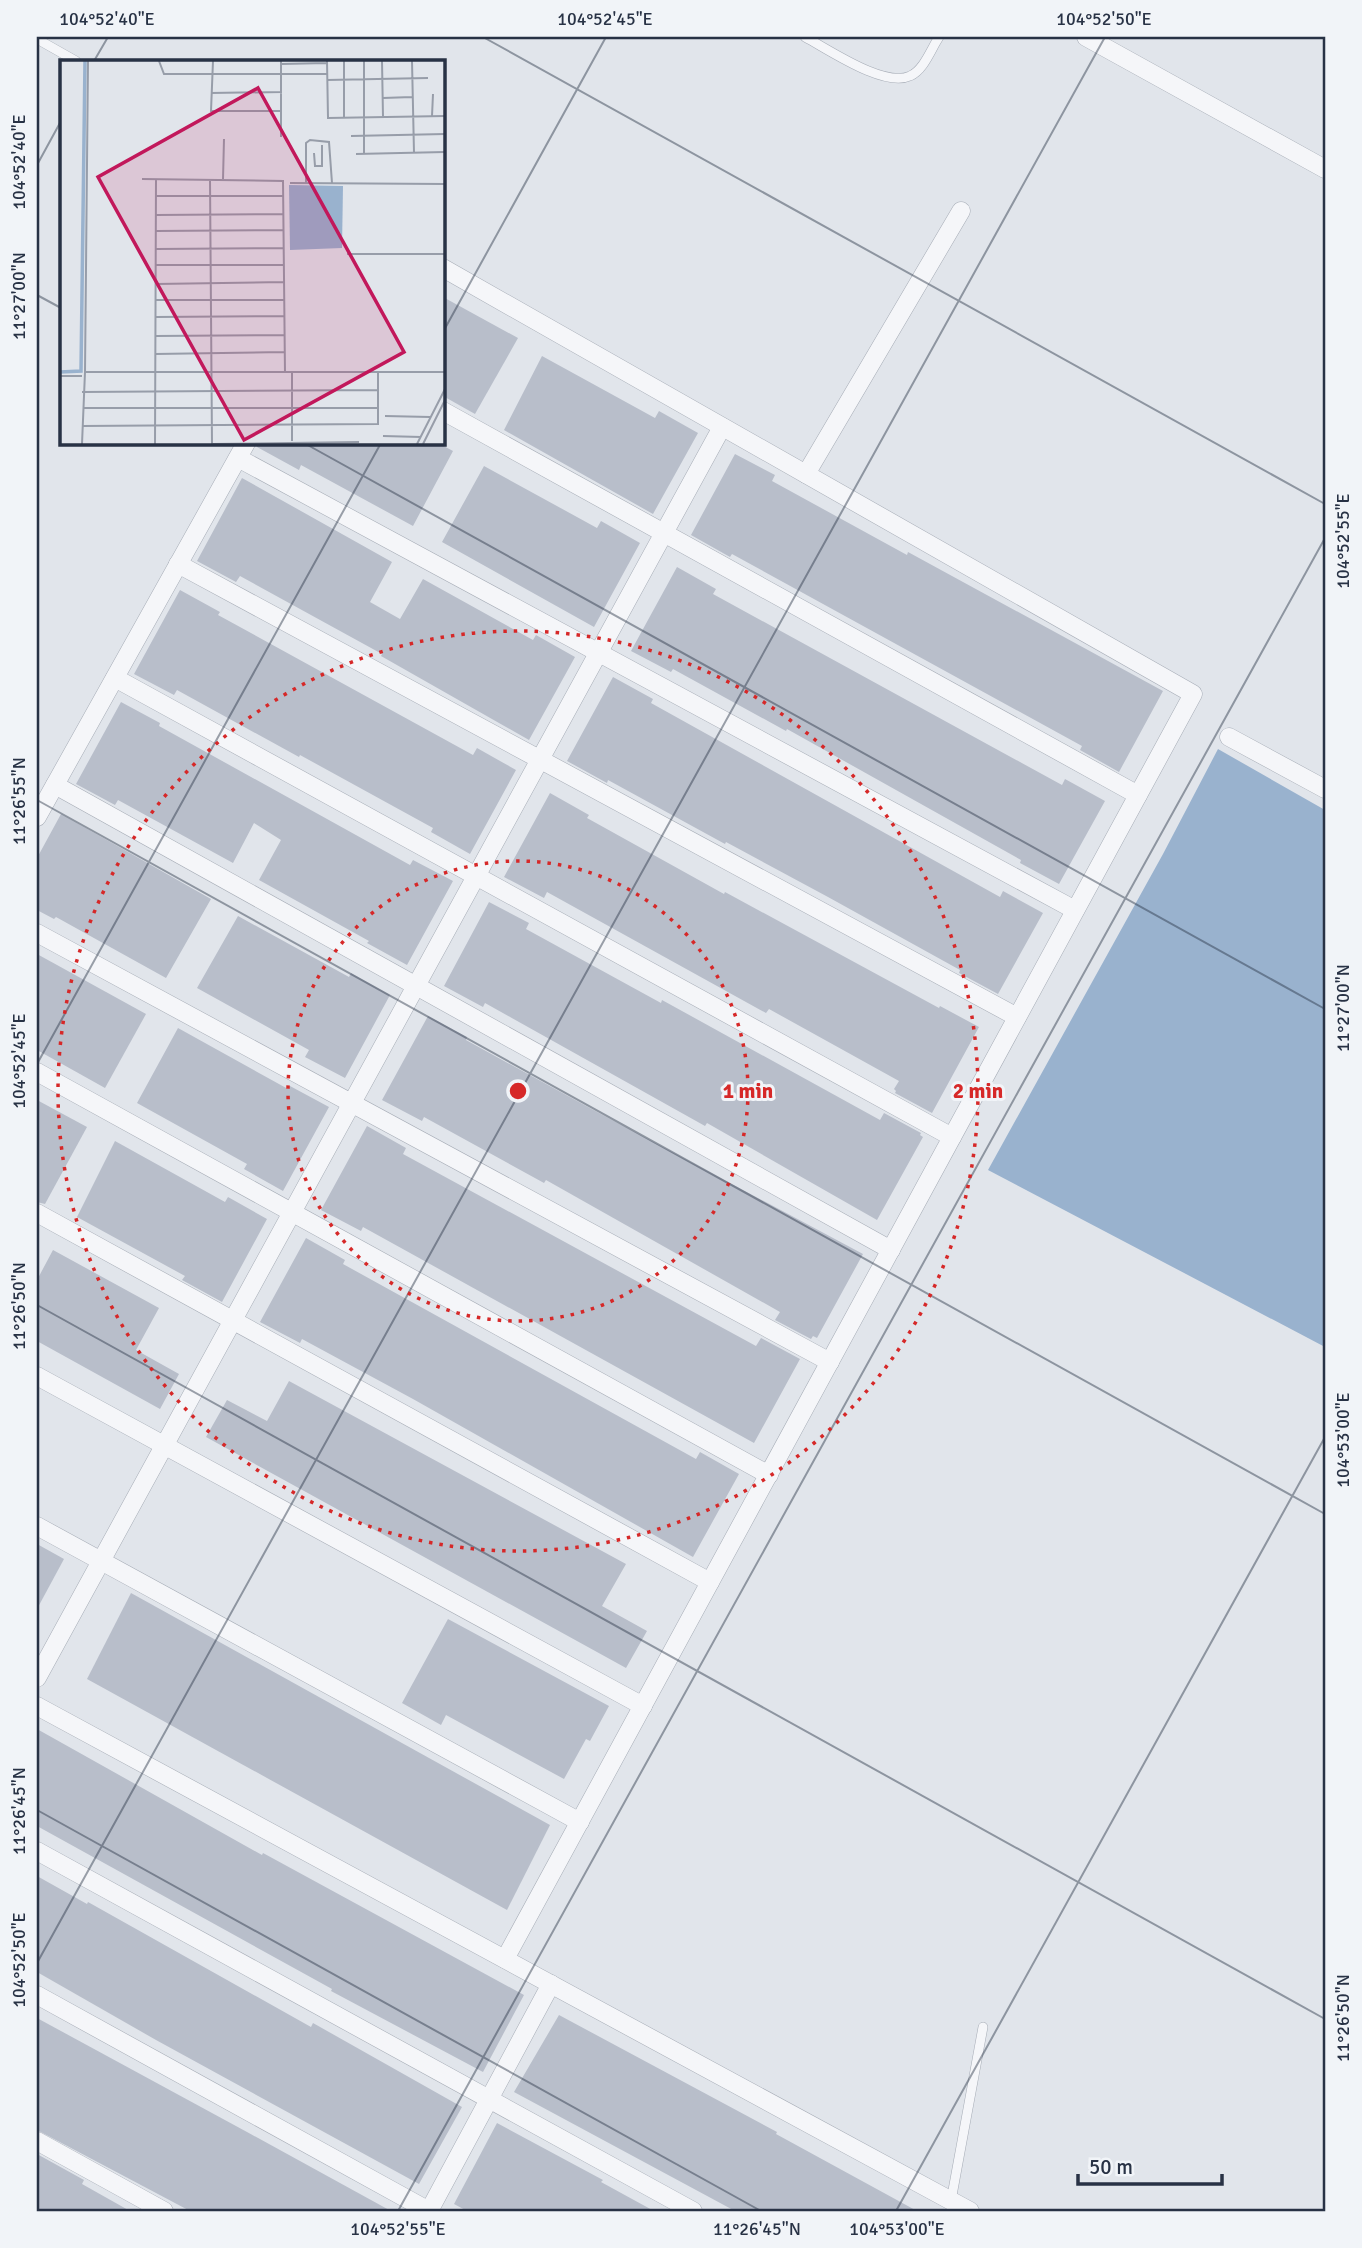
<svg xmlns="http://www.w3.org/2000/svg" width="1362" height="2248" font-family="Signika,sans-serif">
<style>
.water{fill:#99b2ce}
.building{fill:#b8beca}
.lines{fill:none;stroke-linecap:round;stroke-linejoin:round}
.lane-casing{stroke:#a6acb6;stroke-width:10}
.street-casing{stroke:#a6acb6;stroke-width:19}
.lane{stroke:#f5f6f9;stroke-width:9}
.street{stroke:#f5f6f9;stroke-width:18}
.ticks{fill:none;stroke:#283245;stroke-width:2;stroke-opacity:0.45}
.ring{fill:none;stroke:#d62828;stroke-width:3.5;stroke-dasharray:3.5 7}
.inset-river{fill:none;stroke:#99b2ce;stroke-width:3.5}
.inset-road{fill:none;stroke:#979da9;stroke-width:2}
.view{fill:#c2185b;fill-opacity:0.15;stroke:#c2185b;stroke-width:3.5}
.inset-edge{fill:none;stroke:#283245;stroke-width:3.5}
.centre{fill:#d62828;stroke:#f1f4f8;stroke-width:3.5}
.ring-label{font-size:21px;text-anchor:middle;font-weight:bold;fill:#d62828;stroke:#f1f4f8;stroke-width:6;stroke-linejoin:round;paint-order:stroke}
.neatline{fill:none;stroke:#283245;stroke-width:2.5}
.ticks-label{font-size:18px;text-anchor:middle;fill:#283245}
</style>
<rect width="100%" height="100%" fill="#e1e5eb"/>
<path class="water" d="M1218,749L1325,810V1347L988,1170L1163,854Z"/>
<g class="building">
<path d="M443,297L518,338L475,414L443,396Z"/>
<path d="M542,356L655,418L659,411L698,433L653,514L504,430Z"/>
<path d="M257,443H438L453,451L413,526L301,465L299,470L257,447Z"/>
<path d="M735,454L775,475L772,481L907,555L908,552L1163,691L1119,772L1080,750L1082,746L732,554L730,557L691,535Z"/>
<path d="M484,466L597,528L601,521L640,543L594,627L442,542Z"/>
<path d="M242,478L392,562L370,602L400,619L423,579L533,640L536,635L575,657L529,740L381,656L382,654L240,576L236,582L197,561Z"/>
<path d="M677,567L716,589L713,594L1062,785L1065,779L1105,801L1059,884L1020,863L1021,860L787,729L786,731L673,669L671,672L631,651Z"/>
<path d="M180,590L220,612L218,615L473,755L477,748L516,770L470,854L431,832L433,828L300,755L299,757L177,690L174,695L134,674Z"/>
<path d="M613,677L653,699L651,703L1000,897L1003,891L1043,913L998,994L959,973L960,970L828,897L726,842L725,844L608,780L607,783L567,761Z"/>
<path d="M121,702L160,723L159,726L410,865L413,860L453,881L407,965L367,943L369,941L259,880L281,840L254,823L233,863L118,800L115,805L76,784Z"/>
<path d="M550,793L589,815L587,818L724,894L725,892L939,1008L940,1006L979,1027L932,1113L895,1093L896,1091L894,1089L899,1081L769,1009L766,1013L547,892L544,898L504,877Z"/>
<path d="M61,814L211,899L166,978L56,917L54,919L37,910V858Z"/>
<path d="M489,902L529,923L526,929L661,1003L662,1000L880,1120L884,1113L921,1133L920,1135L923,1137L877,1220L707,1123L705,1126L485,1003L483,1007L444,986Z"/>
<path d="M238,916L349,977L351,973L390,995L345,1078L305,1057L309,1050L197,988Z"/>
<path d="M37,954L146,1014L105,1088L37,1050Z"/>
<path d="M428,1016L467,1037L466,1040L599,1113L863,1254L817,1338L813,1336L811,1339L775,1320L780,1312L546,1180L544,1183L424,1117L422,1121L382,1100Z"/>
<path d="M178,1028L288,1089L290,1086L329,1107L283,1191L244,1169L247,1164L137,1103Z"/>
<path d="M37,1100L87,1127L45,1204L37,1202Z"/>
<path d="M367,1126L406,1148L403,1154L756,1346L761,1338L800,1359L754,1443L363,1227L361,1231L321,1210Z"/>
<path d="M115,1141L225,1202L228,1197L267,1219L222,1302L182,1280L185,1276L77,1217Z"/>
<path d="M306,1238L345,1260L343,1264L696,1459L700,1452L739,1474L693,1557L413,1399L302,1339L300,1343L260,1322Z"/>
<path d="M53,1250L159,1308L136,1350L179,1374L160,1409L37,1341V1280Z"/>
<path d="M289,1381L626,1564L602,1606L647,1631L626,1668L206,1437L227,1400L267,1421Z"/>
<path d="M37,1544L64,1559L37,1609Z"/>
<path d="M131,1593L550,1825L507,1910L87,1679Z"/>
<path d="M448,1619L609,1706L590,1741L586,1739L564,1779L446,1715L441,1725L402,1703Z"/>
<path d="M37,1729L262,1855L263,1853L524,1995L483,2072L331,1991L332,1989L37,1826Z"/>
<path d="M37,1876L87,1904L88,1902L311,2027L313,2023L462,2107L419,2184L156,2040L37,1972Z"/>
<path d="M559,2015L777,2132L776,2134L917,2211H735L514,2092Z"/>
<path d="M37,2018L247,2132L391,2211H190L37,2130Z"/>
<path d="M497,2123L603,2180L601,2182L654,2211H467L454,2204Z"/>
<path d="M37,2154L84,2180L82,2184L130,2211H37Z"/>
</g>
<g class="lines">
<g class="lane-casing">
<g id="lane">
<path d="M805,37C828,49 884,88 910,76C924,70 931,49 939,37"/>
<path d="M37,39L76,61"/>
<path d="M951,2201L983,2027"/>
</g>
</g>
<g class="street-casing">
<g id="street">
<path d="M1086,37L1325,169"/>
<path d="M443,268L1193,694L505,1959"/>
<path d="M443,411L1138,795"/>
<path d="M238,458L1075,910"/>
<path d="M806,474L961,211"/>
<path d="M178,564L1017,1017"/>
<path d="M115,678L952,1137"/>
<path d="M1229,737L1325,789"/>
<path d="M55,785L891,1250"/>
<path d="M37,817L246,443"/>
<path d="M37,933L830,1362"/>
<path d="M37,1072L769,1475"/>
<path d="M37,1213L710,1582"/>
<path d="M37,1376L643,1706"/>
<path d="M37,1526L580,1822"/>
<path d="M37,1678L722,427"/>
<path d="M37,1706L970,2211"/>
<path d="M37,1851L693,2211"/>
<path d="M37,1995L429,2211"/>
<path d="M37,2141L164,2211"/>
<path d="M429,2211L551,1984"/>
</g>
</g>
<use href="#lane" class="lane"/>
<use href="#street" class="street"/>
</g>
<path class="ticks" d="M483,37L1325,504M94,61L108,37M37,165L61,121M37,295L61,308M443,332L606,37M304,443L1325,1009M37,800L1325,1514M37,1064L381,443M37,1305L1325,2019M37,1810L761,2211M37,1963L1105,37M398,2211L1325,538M896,2211L1325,1437"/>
<g class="ring">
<circle cx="518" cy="1091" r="230"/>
<circle cx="518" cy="1091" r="460"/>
</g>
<g transform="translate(60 60)">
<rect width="385" height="385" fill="#e1e5eb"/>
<path d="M229,125L283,126L282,188L230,190Z" fill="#99b2ce"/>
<path class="inset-river" d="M0,312L21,311L25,1"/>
<path class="inset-road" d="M99,1L104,14H267M153,1L151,51H221M221,1V77M267,1L268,58L385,56M284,1V58M304,1V94M322,1L323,57M352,1L354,93M221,4L267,3M267,20L368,18M151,33L222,32M323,38L352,37M372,56L373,34M291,76L385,74M254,93L255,106H262V85M296,94L385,92M82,119L223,121L225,313M163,119L164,79M150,120L152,384M230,123L385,124M246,123V83L250,80L269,82L272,123M96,136H223M96,155L223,154M96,171L223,170M96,189L223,188M287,194H385M96,205H223M96,224L224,222M95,240H224M95,257L224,256M95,276L224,275M95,294L224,292M25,312L28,1M232,313V381M0,316H22M22,332L318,330M23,348H318M325,356L370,357M22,366L318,364V313M323,376L361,377M22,384L25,312H385M95,384L96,119M153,384L299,382M357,384L385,329M363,384L385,340"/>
<path class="view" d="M198,28L344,292L184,380L38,117Z"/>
<rect width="385" height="385" class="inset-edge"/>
</g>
<circle cx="518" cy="1091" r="10" class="centre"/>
<g class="ring-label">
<text x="748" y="1098">1 min</text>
<text x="978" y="1098">2 min</text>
</g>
<rect width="1362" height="2248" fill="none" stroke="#f1f4f8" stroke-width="77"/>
<path d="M1078 2174v10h144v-10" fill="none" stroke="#283245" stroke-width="3.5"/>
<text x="1089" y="2174" font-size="21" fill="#283245" stroke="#f1f4f8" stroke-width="5" paint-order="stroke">50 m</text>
<rect x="38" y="38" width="1286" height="2172" class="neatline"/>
<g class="ticks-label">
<text x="107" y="25">104°52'40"E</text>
<text x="605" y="25">104°52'45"E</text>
<text x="1104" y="25">104°52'50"E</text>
<text transform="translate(19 162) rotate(-90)" y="6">104°52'40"E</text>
<text transform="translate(19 296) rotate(-90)" y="6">11°27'00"N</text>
<text transform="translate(1343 541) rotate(-90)" y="6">104°52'55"E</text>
<text transform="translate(19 801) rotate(-90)" y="6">11°26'55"N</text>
<text transform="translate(1343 1008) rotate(-90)" y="6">11°27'00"N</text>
<text transform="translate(19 1061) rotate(-90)" y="6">104°52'45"E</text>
<text transform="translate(19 1306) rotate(-90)" y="6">11°26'50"N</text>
<text transform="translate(1343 1440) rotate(-90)" y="6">104°53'00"E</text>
<text transform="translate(19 1811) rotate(-90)" y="6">11°26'45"N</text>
<text transform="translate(19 1960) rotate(-90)" y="6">104°52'50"E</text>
<text transform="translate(1343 2018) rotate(-90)" y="6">11°26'50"N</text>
<text x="398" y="2235">104°52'55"E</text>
<text x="757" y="2235">11°26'45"N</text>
<text x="897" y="2235">104°53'00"E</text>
</g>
</svg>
